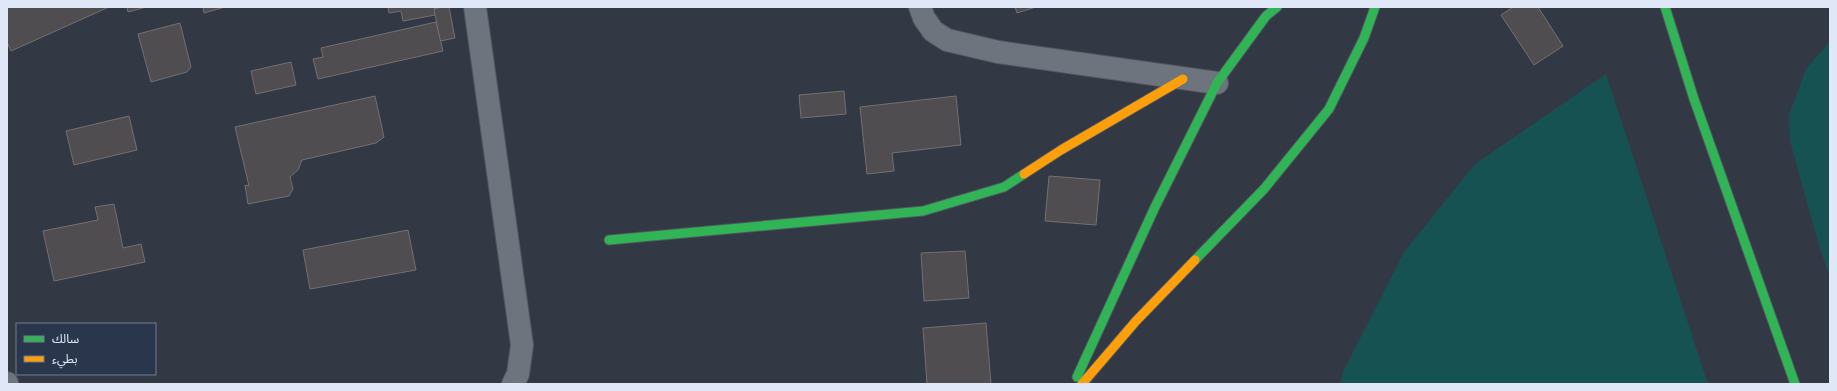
<svg xmlns="http://www.w3.org/2000/svg" width="1837" height="391" font-family="'Alegreya Sans','Noto Sans Arabic',sans-serif">
<style>
.water{fill:#175253}
.building{fill:#4f4d4f;stroke:#727071}
.lines{fill:none;stroke-linecap:round;stroke-linejoin:round}
.street-casing{stroke:#4f555f;stroke-width:24}
.fast-casing{stroke:#4f555f;stroke-width:11}
.slow-casing{stroke:#4f555f;stroke-width:11}
.street{stroke:#6e747d;stroke-width:22}
.fast{stroke:#30b455;stroke-width:9}
.slow{stroke:#ff9f0a;stroke-width:9}
</style>
<rect width="100%" height="100%" fill="#323844"/>
<g class="water">
<path d="M1830,41V276L1820,249L1790,141L1789,115L1806,69Z"/>
<path d="M1606,74L1708,384H1340L1343,372L1404,252L1475,164Z"/>
</g>
<g class="building">
<path d="M7,7H109L11,51L7,42Z"/>
<path d="M127,7H146L128,12Z"/>
<path d="M203,7H225L204,13Z"/>
<path d="M388,7H434L435,15L403,21L401,11L389,13Z"/>
<path d="M442,7H449L455,38L440,41L434,9Z"/>
<path d="M1015,7H1036L1017,13Z"/>
<path d="M1513,7H1538L1563,46L1534,65L1501,15Z"/>
<path d="M436,22L443,51L318,79L313,59L323,57L321,48Z"/>
<path d="M180,23L191,67L187,72L151,82L138,34Z"/>
<path d="M291,62L296,85L256,94L251,71Z"/>
<path d="M844,91L846,114L801,118L799,95Z"/>
<path d="M375,96L384,137L376,143L302,160L298,170L290,177L293,189L289,196L248,204L245,185L249,186L235,127Z"/>
<path d="M956,96L961,145L892,153L894,171L867,174L860,107Z"/>
<path d="M129,116L137,150L74,165L66,131Z"/>
<path d="M1049,176L1100,180L1096,225L1045,221Z"/>
<path d="M114,204L123,248L141,244L145,262L54,281L43,231L98,220L95,207Z"/>
<path d="M408,230L416,270L310,289L303,250Z"/>
<path d="M965,251L969,298L924,301L921,253Z"/>
<path d="M986,323L991,384H927L923,328Z"/>
</g>
<g class="lines">
<g class="street-casing">
<g id="street">
<path d="M475,7L522,345L518,374L513,384"/>
<path d="M920,7L924,18L933,31L947,40L998,52L1217,83"/>
<path d="M7,383V384"/>
</g>
</g>
<g class="fast-casing">
<g id="fast">
<path d="M1665,7L1694,99L1795,384"/>
<path d="M609,240L923,211L1004,187L1024,174"/>
<path d="M1195,260L1264,189L1329,109L1364,38L1375,7"/>
<path d="M1077,377L1155,207L1217,83L1266,16L1277,7"/>
</g>
</g>
<g class="slow-casing">
<g id="slow">
<path d="M1024,174L1061,150L1183,79"/>
<path d="M1082,384L1136,321L1195,260"/>
</g>
</g>
<use href="#street" class="street"/>
<use href="#fast" class="fast"/>
<use href="#slow" class="slow"/>
</g>
<rect width="1837" height="391" fill="none" stroke="#e0e8f7" stroke-width="16"/>
<rect x="16" y="323" width="140" height="52" fill="#2a364c" stroke="#737d90"/>
<rect x="24" y="336" width="20" height="6" fill="#30b455" stroke="#737d90"/>
<text x="52" y="343" font-size="12" fill="#e0e8f7">سالك</text>
<rect x="24" y="356" width="20" height="6" fill="#ff9f0a" stroke="#737d90"/>
<text x="52" y="363" font-size="12" fill="#e0e8f7">بطيء</text>
</svg>
